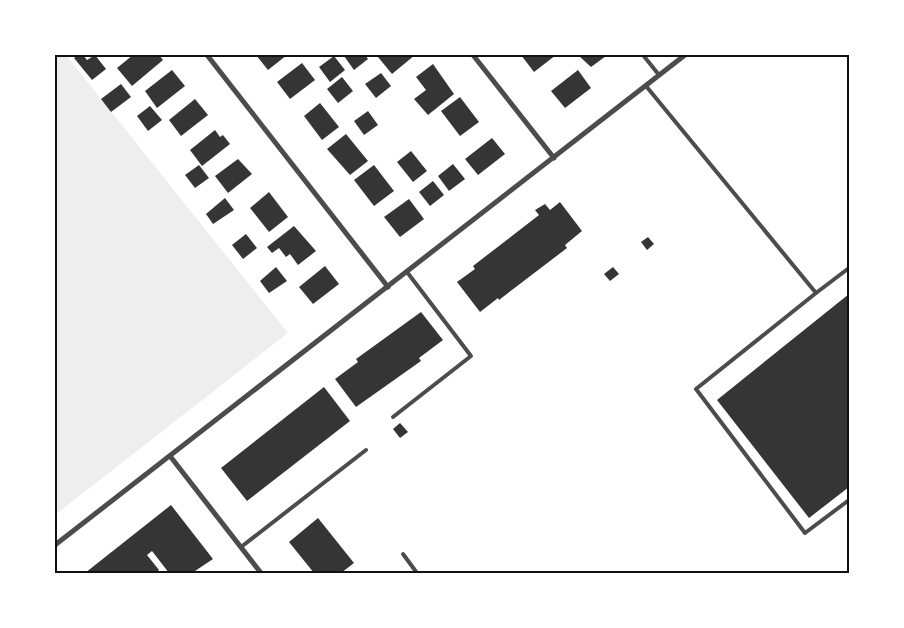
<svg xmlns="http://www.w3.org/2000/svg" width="904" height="628" font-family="'PT Sans',sans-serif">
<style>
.green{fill:#eee}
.building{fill:#353535}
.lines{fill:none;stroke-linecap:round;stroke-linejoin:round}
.service{stroke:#4c4c4c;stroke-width:4}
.minor{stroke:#4c4c4c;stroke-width:5}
.neatline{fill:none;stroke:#111;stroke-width:2}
</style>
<rect width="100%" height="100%" fill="#fff"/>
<path class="green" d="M55,55H66L288,333L55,515Z"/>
<g class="building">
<path d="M78,55H83L87,60L95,55L106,69L92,80L74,58Z"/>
<path d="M133,55H159L163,60L132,86L117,68Z"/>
<path d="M256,55H287L268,70Z"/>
<path d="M346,55H365L368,59L354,70L344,56Z"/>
<path d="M380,55H415L392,74L378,57Z"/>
<path d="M521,55H556L534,72Z"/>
<path d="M578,55H605L606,56L591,67Z"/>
<path d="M334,56L345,70L330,82L319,67Z"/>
<path d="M302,63L315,80L290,99L277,82Z"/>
<path d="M433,64L454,94L428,115L414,99L426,90L416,77Z"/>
<path d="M172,70L185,86L157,108L145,91Z"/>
<path d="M578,70L591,88L565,108L551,91Z"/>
<path d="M381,73L391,86L376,98L365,84Z"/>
<path d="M342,77L353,91L338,103L327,89Z"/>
<path d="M121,84L131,97L111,112L101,99Z"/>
<path d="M460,97L479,122L460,136L441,111Z"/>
<path d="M195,99L208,115L181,136L169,120Z"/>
<path d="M320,103L339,127L322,140L304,116Z"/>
<path d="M150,106L162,120L148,131L137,116Z"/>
<path d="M368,111L378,125L364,135L354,121Z"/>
<path d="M215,130L220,137L223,135L230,144L202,166L190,150Z"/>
<path d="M346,134L368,161L350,175L327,149Z"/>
<path d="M492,138L505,154L478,175L465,159Z"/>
<path d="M411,151L427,171L413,182L397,162Z"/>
<path d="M238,159L252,174L228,193L215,176Z"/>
<path d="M453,164L465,179L449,191L438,176Z"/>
<path d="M199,165L209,178L195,188L185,175Z"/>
<path d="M374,165L394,191L374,206L354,180Z"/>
<path d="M433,181L444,195L430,206L419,192Z"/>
<path d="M269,192L288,217L269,232L250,208Z"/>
<path d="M225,198L234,210L213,224L206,214Z"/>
<path d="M409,199L424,219L400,237L384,217Z"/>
<path d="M560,202L582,231L565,245L567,248L499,300L498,298L480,312L457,282L475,269L473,266L539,215L535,210L545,204L550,210Z"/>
<path d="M294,226L316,251L298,265L290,254L286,257L279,248L272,253L267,247Z"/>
<path d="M246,234L257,248L243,259L232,245Z"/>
<path d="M648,237L654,244L647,250L641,242Z"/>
<path d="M325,266L339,284L313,304L299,287Z"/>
<path d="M276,267L287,281L269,293L260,281Z"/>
<path d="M613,267L619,274L610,281L604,274Z"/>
<path d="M849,294V487L809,518L717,400Z"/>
<path d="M421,312L443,340L419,358L421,361L356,407L335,379L358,362L356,359Z"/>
<path d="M324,387L350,421L247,501L221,468Z"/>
<path d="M400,423L408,432L400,438L393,429Z"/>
<path d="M171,505L213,559L195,571L196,573H169L152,551L147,555L159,570L157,572L85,573Z"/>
<path d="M318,518L354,563L341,573H314L289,542Z"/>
</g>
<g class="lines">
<g class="service">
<path d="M643,55L659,75"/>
<path d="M646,86L816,293L849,268"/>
<path d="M816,293L696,389L805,533L849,500"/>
<path d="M393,417L471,356L407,272"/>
<path d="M241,547L366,450"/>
<path d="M403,554L417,573"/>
</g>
<g class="minor">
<path d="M207,55L388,287"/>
<path d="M473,55L554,158"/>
<path d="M170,456L261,573"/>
<path d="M55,545L685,55"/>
</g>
</g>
<rect width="904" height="628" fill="none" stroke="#ffffff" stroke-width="112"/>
<rect x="56" y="56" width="792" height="516" class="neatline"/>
</svg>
